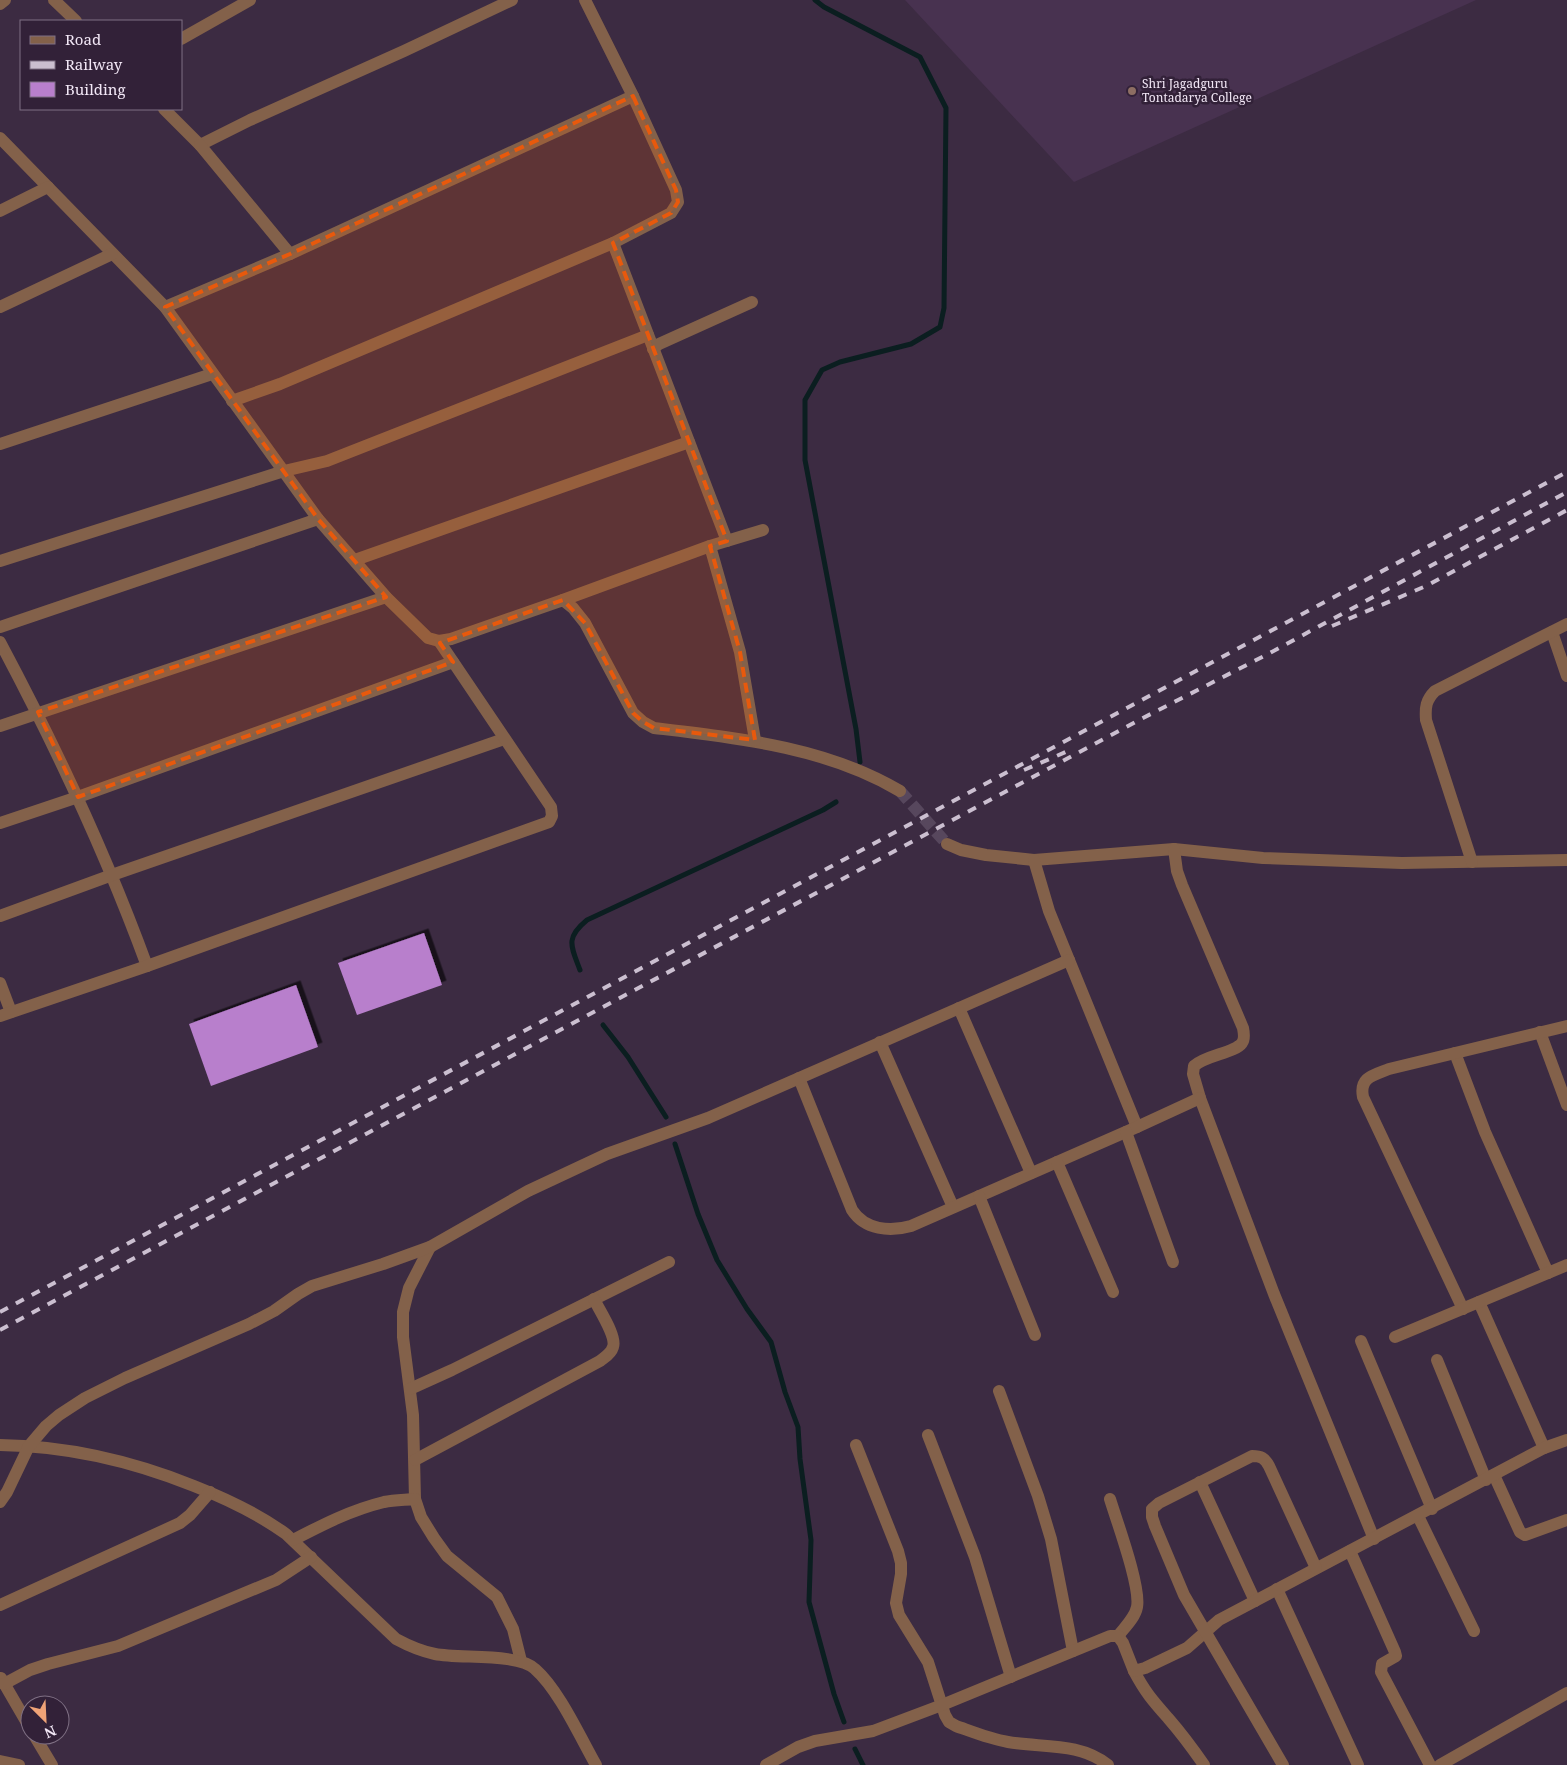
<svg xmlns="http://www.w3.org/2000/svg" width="1567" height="1765" font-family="'Noto Serif',serif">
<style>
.built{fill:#483250}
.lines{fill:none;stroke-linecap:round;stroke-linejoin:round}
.stream{stroke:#0b1e20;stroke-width:5}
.building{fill:#b87fcc;filter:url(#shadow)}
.minor-tunnel{stroke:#57475d;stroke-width:12;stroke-dasharray:12 6;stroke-linecap:butt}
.minor{stroke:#83614a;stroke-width:12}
.rail{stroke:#cbbfd0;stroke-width:4;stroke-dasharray:9 9;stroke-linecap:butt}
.marked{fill:#e8590c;fill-opacity:0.2;stroke:#e8590c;stroke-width:4;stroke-dasharray:10 6;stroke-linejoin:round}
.education-dot{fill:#8d6e63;stroke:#322138;stroke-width:2}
.labels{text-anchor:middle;stroke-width:5;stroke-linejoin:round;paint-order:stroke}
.poi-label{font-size:12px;fill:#f2e7f6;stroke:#322138;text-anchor:start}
</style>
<defs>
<filter id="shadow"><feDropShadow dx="4.5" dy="-4.5" stdDeviation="0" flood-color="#0009"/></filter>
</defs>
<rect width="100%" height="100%" fill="#3c2b42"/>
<path class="built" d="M905,0H1476L1074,182Z"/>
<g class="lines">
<g class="stream">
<path d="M815,0L824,7L920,57L946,108L944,308L940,327L911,344L840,362L822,370L805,400V460L856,729L860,762"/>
<path d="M580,970C571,946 565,938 587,920L823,810L836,802"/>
<path d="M603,1025L628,1057L666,1117"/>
<path d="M675,1144L698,1214L717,1260L747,1309L771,1342L785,1392L798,1427L800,1459L811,1540L809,1602L834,1694L844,1722"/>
<path d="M855,1749L863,1765"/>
</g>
</g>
<g class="building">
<path d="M424,933L442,985L357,1015L338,963Z"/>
<path d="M296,985L318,1047L211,1086L189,1024Z"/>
</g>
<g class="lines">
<path class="minor-tunnel" d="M900,791L947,844"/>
<g class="minor">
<path d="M54,0L76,21"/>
<path d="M0,4L5,0"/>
<path d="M181,39L250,0"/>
<path d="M164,109L200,145L250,120L404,51L512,0"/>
<path d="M0,138L165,307L318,519L386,597L428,638L439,641L451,639L563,600L573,608L585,623L633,713L643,722L654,728C738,738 826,747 900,791"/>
<path d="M200,145L290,254"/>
<path d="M0,211L48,187"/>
<path d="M613,243L727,541"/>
<path d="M0,307L112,254"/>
<path d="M165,307L290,254L633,96L585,0"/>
<path d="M653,349L659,344L752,302"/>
<path d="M232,401L280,384L613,243L671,213L678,202L676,190L633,96"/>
<path d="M0,444L212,374"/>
<path d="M710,546L740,652L755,740"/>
<path d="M355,560L689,442"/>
<path d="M0,561L284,471L327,461L648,335"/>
<path d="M563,600L710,546L763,530"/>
<path d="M0,627L318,519"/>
<path d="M1552,632L1567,676"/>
<path d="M0,642C56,747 106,854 147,966"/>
<path d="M0,726L386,597"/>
<path d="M0,823L78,797L453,662"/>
<path d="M947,844L961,850L986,855L1034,860L1174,849L1263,858L1402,863L1567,860"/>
<path d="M1174,849L1177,871L1182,885L1243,1028C1244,1033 1245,1039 1242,1043C1235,1053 1206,1055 1194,1066L1193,1074L1200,1098L1274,1294L1374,1539"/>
<path d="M1034,860L1049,911L1137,1127"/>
<path d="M1472,862L1426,720C1425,707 1426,700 1435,691L1567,624"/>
<path d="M0,916L112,875L504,739"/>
<path d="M0,983L11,1012"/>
<path d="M959,1008L1031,1173"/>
<path d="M0,1016L147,966L549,822L552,816L551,807L439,641"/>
<path d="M1540,1032L1567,1105"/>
<path d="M880,1042L953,1207"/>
<path d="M1455,1053L1485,1132L1548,1273"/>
<path d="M799,1078L852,1210C865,1230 890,1232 911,1226L1137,1127L1200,1098"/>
<path d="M1126,1132L1173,1262"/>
<path d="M1057,1162L1113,1292"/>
<path d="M979,1196L1035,1335"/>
<path d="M430,1247L409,1288L403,1312V1337L413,1415L415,1499L421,1517L434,1538L447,1556L497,1597L513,1629L521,1661"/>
<path d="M1479,1302L1544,1448"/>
<path d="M1463,1309L1363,1097C1359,1077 1374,1075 1389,1069L1567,1026"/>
<path d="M1395,1337L1567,1265"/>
<path d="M1361,1341L1432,1509"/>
<path d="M1437,1360L1486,1480"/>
<path d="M410,1389L452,1370L669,1262"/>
<path d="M999,1391L1038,1496L1051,1539L1073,1651"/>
<path d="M928,1435L975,1557L1011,1677"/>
<path d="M0,1445C67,1446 132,1461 194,1486C227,1499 257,1513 286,1534L396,1639C409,1646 420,1651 435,1654C460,1659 518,1653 535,1669C559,1690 580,1737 596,1765"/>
<path d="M856,1445L898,1551L901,1563V1574L896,1603L899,1615L928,1662L945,1715L949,1722L956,1726C973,1732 990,1739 1008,1742C1042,1748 1079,1742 1108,1765"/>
<path d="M415,1460L600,1361C605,1357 611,1354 613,1347C617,1336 599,1310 594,1299"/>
<path d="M1494,1475L1520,1532L1525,1535L1567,1520"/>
<path d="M1200,1482L1255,1601"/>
<path d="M1110,1499C1117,1522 1141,1587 1137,1607C1135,1618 1124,1628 1118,1636"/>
<path d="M0,1502L7,1492L29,1446L46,1426L59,1415L85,1398L125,1378L249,1324L274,1311L298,1294L312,1286L383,1264L430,1247L528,1191L607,1154L708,1118L1069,960"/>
<path d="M1418,1516L1474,1631"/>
<path d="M293,1540C322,1525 351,1510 384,1502C394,1500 405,1500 415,1499"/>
<path d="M1350,1551L1395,1652L1396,1656L1382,1664L1381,1672L1430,1765"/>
<path d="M1277,1589L1358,1765"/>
<path d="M0,1605L180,1523L190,1515L210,1492"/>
<path d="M1134,1671C1145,1692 1153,1701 1168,1718C1181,1733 1193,1749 1204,1765"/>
<path d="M1,1678L30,1728"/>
<path d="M4,1684L30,1670L48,1664L118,1646L276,1580L311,1557"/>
<path d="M34,1735L52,1765"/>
<path d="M0,1761L19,1765"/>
<path d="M766,1765L798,1747L815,1741L873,1731L942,1705L1110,1636H1118L1123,1643L1134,1671L1145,1668L1187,1648L1219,1620L1544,1448L1567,1440"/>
<path d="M1283,1765L1184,1595L1155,1526L1152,1517V1509L1159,1503L1252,1456C1261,1456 1265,1458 1269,1466L1316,1568"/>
<path d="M1440,1765L1567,1693"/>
</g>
<g class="rail">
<path d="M1332,626L1426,586L1567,510"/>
<path d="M1024,770L1068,751"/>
<path d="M0,1312L1567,472"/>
<path d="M0,1330L1141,719L1268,654L1567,492"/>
</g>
</g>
<path class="marked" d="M633,96L676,190L678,202L671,213L613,243L727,541L710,546L740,652L755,740L654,728L643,722L633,713L585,623L563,600L440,643L453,662L78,797L38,712L386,597L318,519L165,307L290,254Z"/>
<circle class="education-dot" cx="1132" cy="91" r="5"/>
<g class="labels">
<g class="poi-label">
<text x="1142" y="88">Shri Jagadguru<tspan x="1142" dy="14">Tontadarya College</tspan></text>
</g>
</g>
<rect x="20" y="20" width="162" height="90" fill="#322138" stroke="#7f7084"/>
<rect x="30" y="36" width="25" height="8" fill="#83614a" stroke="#7f7084"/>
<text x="65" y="45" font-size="15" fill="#f2e7f6">Road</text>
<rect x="30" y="61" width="25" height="8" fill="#cbbfd0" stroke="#7f7084"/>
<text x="65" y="70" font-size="15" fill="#f2e7f6">Railway</text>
<rect x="30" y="82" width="25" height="15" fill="#b87fcc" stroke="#7f7084"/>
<text x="65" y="95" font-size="15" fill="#f2e7f6">Building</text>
<g transform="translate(45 1720) rotate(156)"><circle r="24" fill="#322138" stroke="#7f7084"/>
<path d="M0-4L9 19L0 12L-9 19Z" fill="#efa377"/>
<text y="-8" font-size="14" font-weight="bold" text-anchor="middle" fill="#f2e7f6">N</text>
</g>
</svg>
